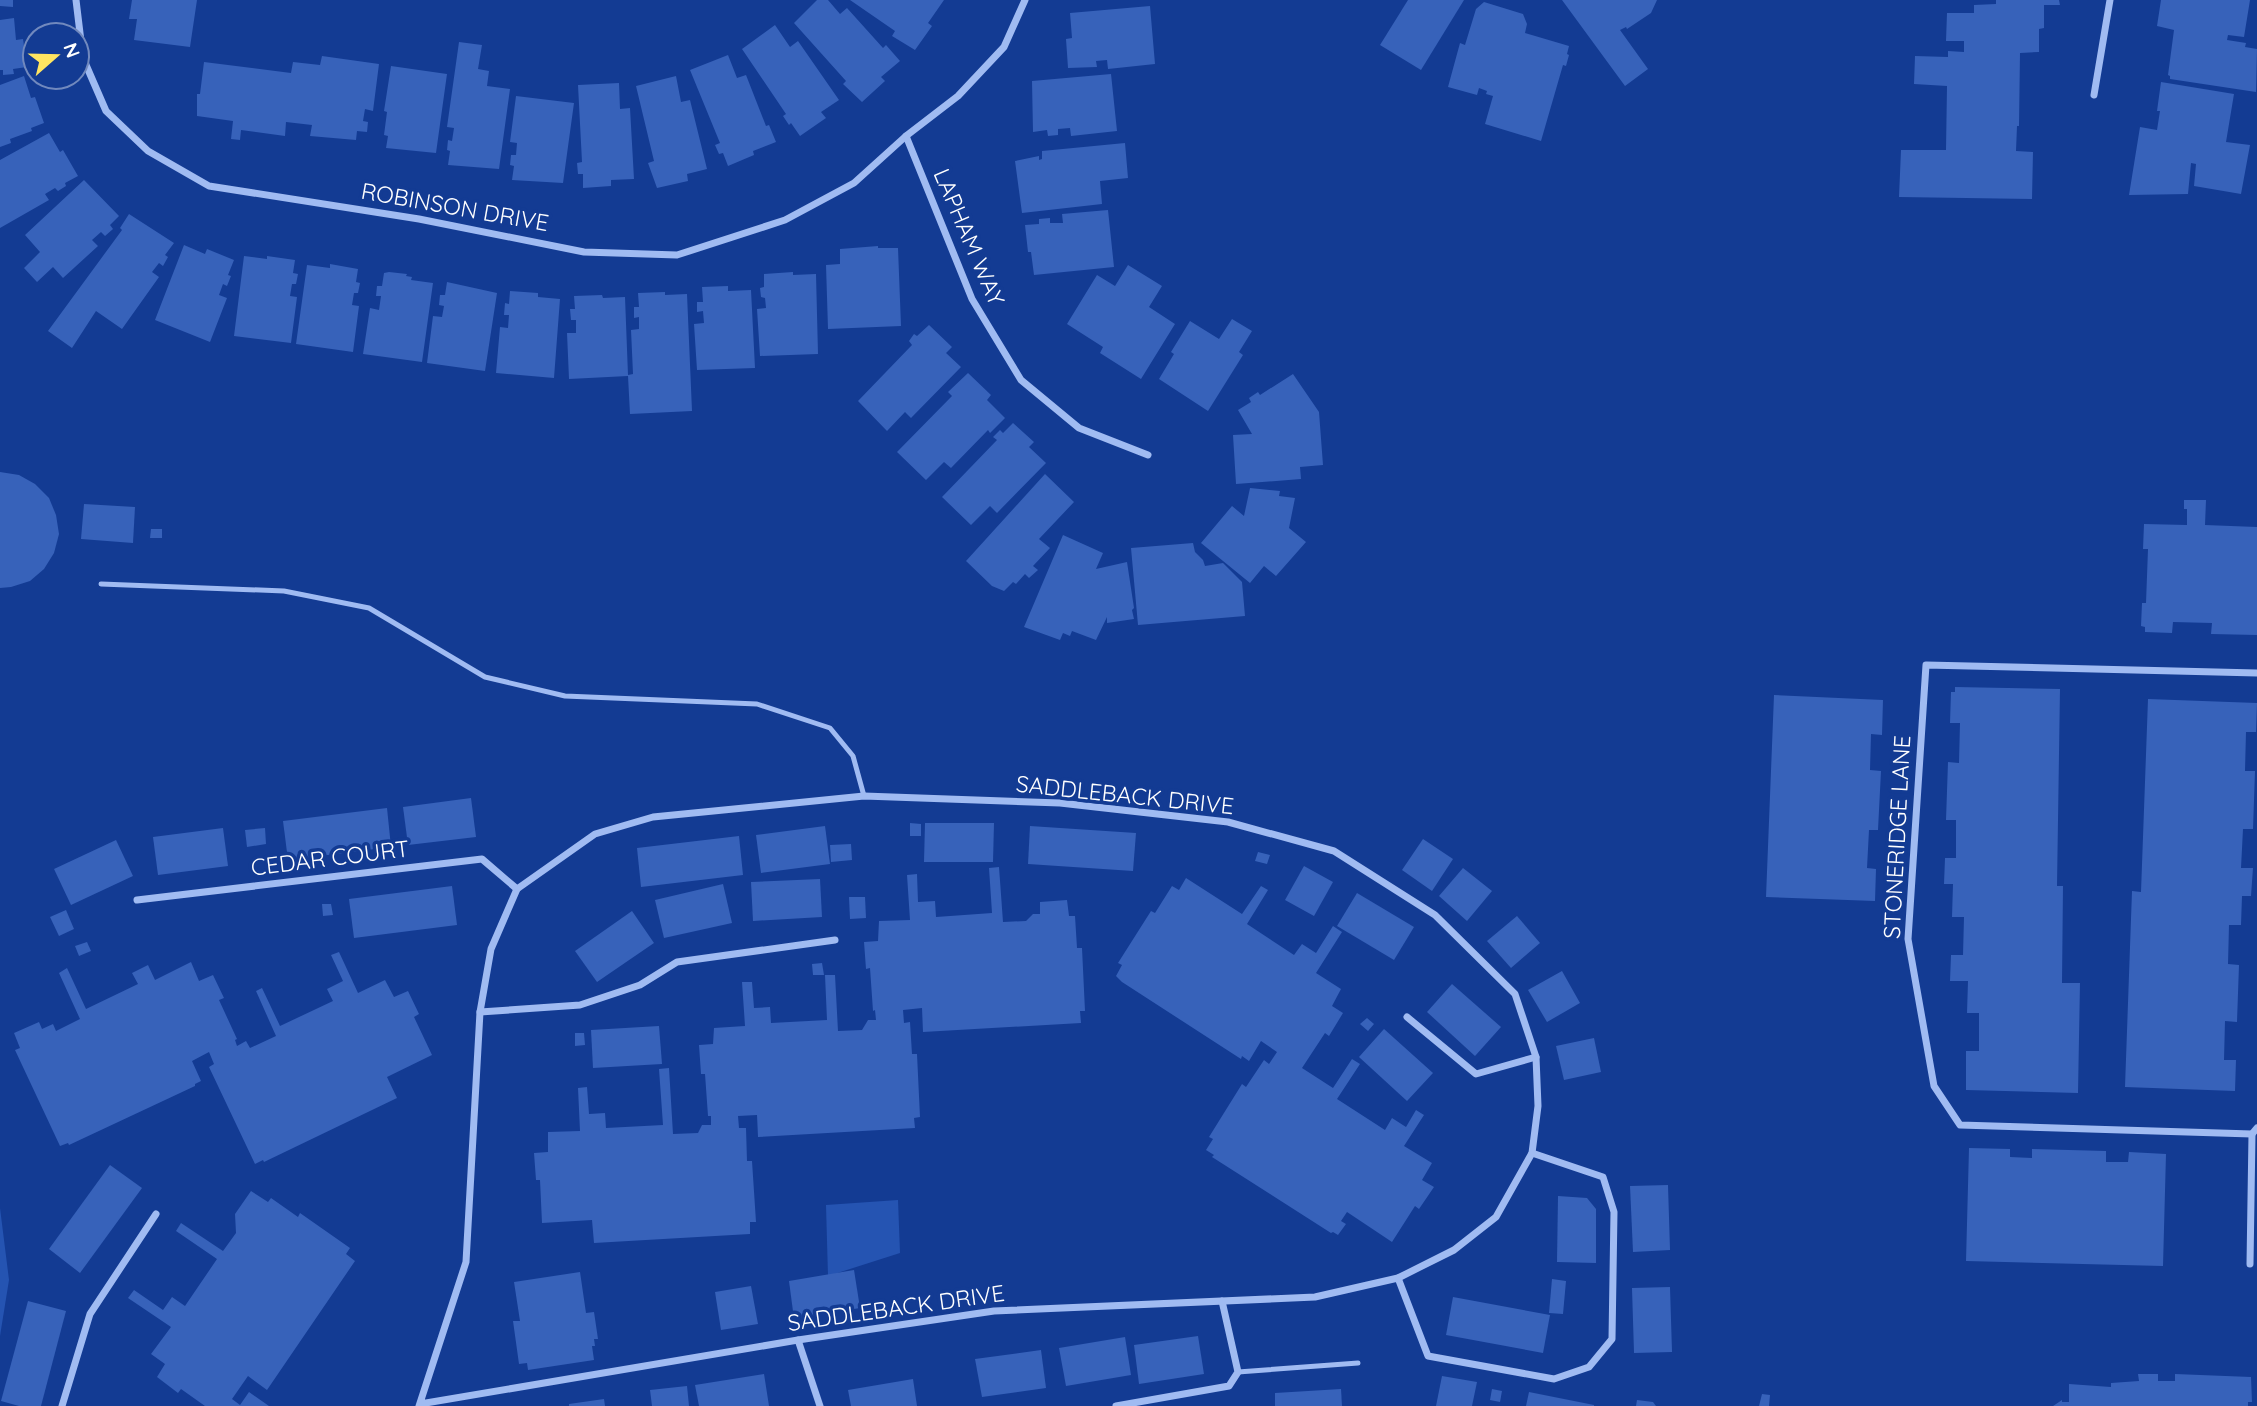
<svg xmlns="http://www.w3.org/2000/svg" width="2257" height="1406" font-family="Quicksand,sans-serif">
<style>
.green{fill:#2554b2}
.building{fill:#3762ba}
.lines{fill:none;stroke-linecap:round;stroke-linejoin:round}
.lane{stroke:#a0bbf2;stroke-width:5}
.street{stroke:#a0bbf2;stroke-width:7}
.labels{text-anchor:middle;stroke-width:7;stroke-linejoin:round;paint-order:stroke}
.street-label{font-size:23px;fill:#fff;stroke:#133b93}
</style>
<rect width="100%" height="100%" fill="#133b93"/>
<g class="green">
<path d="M898,1200L900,1253L828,1276L826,1205Z"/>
<path d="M0,1208L9,1280L0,1336Z"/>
</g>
<g class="building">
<path d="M0,0H13V7L0,6Z"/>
<path d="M132,0H197L190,47L134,40L137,19H129Z"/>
<path d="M817,0H828L840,14L847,8L883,48L886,45L900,61L881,77L885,81L862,102L843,84L846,81L794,23Z"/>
<path d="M850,0H944L928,23L932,26L915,50L892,36L895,31Z"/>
<path d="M1408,0H1464L1421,70L1380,45Z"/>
<path d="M1562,0H1657L1651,13L1627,29L1626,27L1620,30L1648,69L1625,86Z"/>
<path d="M1996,0H2059L2060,5H2044V28L2039,29V52L2020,53L2019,126H2017L2016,151L2033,152L2032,199L1899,197L1901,150H1946L1947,86L1914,84L1915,56L1948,57V51L1964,52V41H1946L1947,13H1974V5L1996,4Z"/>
<path d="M2161,0H2250L2244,37L2228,35L2227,40L2246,43L2245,47L2257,49L2256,92L2170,79V76L2168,75L2174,30L2157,26Z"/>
<path d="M1484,2L1523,14L1527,24L1525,33L1569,46L1567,54L1569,55L1566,66L1563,65L1541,141L1485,124L1493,96L1486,94L1487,91L1479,88L1477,95L1448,87L1460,43L1465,45L1476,9Z"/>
<path d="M1150,6L1155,64L1108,69L1107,60L1096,61L1097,67L1068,68L1066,39L1072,38L1070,13Z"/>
<path d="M14,18L16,40L23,39L27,67L13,69L14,74L3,75V70H0V20Z"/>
<path d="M775,25L790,47L798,41L839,100L821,112L826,118L800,136L791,123L789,125L783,116L786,114L742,49Z"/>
<path d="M459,42L482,45L478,69L489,71L487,86L510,89L499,169L448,165L450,151L447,150L448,140L452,141L454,128L447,127Z"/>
<path d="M728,55L737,78L746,75L766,126L769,125L776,142L753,151L754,155L728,166L723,153L719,154L715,145L720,143L690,70Z"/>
<path d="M322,56L379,64L373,111L365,109L363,121L368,122L367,132L357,131L356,140L310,136L312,125L286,122L285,136L241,130L240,140L231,139L233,121L197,116V94H200L204,62L291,73L293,62L320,65Z"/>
<path d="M391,66L447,74L436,153L386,148L388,136L384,135L387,112L384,111Z"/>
<path d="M1111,74L1117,131L1071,136L1070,128L1058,129V135L1048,136L1047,130L1033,132L1032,81Z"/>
<path d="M24,76L31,98L35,97L44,123L31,128L32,131L10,139L11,143L0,147V85Z"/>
<path d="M676,76L681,102L690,100L707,169L687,174L688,181L657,188L648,163L654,161L636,86Z"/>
<path d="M2161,82L2234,94L2226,142L2250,145L2241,194L2194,186L2196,164L2191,163L2188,194L2129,195L2140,127L2157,130L2160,111H2157Z"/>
<path d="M619,83L620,109L630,108L634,179L611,180V186L583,188V174H578L577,163L582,162L578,85Z"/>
<path d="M516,96L574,103L563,183L512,180L514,166L510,165L511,155H516L517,143L510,142Z"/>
<path d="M49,133L60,152L63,150L78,176L65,183L66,186L58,191L55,188L45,194L49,200L0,228V160Z"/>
<path d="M1125,143L1128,178L1100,181L1102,204L1022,213L1015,161L1039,156V160L1042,159V151Z"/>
<path d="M84,180L119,216L110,225L113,229L105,236L101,232L92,240L98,246L63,278L53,267L37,282L24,268L40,252L25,235Z"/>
<path d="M1108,210L1114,267L1034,275L1031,252H1028L1025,225L1039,224V219L1050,218V223H1063L1062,214Z"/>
<path d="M129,214L174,243L165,255L168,257L163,266L159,263L152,272L159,277L122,329L96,311L72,348L48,331L122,230L120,228Z"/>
<path d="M184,245L205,254L207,249L234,260L228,275L231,276L227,286L223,284L219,295L227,298L210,342L155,320Z"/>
<path d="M878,246V248H898L901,326L828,329L826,265L840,264V249Z"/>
<path d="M244,256L267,259V256L295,260L293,273L298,274L296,284H292L290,296L297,297L291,343L234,336Z"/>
<path d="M330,264L358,269L356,282L360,283L358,293H354L352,305L359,306L353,352L296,344L307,265L330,268Z"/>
<path d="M1128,265L1162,286L1149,307L1175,324L1141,379L1100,353L1103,347L1067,324L1097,275L1115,286Z"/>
<path d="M389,272L407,274L406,276L412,277L411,280L433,283L422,362L363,354L370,308L379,310L381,296H376L377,286H382L384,273Z"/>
<path d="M793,272V275L816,274L818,354L760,356L757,309L766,308L765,298L761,297L760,288L764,287V274Z"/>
<path d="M447,282L497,293L485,371L427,363L433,316L442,317L444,306L439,305L440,295H445Z"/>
<path d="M728,286V291L751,290L755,368L697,370L694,324L704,323L703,311L697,312V302H703L702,287Z"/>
<path d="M510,291L538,293V297L560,299L554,378L496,373L500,327L508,328L509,315H504L505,303L509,304Z"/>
<path d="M665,292V295L687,294L692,411L630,414L628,376L569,379L567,333H576V320H571L570,309H575L574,296L602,295L603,298L625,297L628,375L633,374L631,330L639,329V317L634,318V307H639L638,293Z"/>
<path d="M1232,319L1252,331L1239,352L1243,355L1208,411L1159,379L1174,354L1171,352L1190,321L1219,339Z"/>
<path d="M929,325L952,347L946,353L961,367L911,418L905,412L887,431L858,401L912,345L909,341L914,334L917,336Z"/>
<path d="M968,373L991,395L987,400L1005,418L990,433L988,430L951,468L944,462L926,480L897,452L952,396L948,392Z"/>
<path d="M1293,374L1319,412L1323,465L1300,467L1301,479L1236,484L1233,435L1252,434L1238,410L1251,402L1249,398L1258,392L1260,395Z"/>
<path d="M1013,423L1034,442L1029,447L1046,463L997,513L990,506L971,525L942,497L997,440L993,437L1000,430L1003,433Z"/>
<path d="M0,472L19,475L35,484L49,498L56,515L59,534L54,553L44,569L30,581L11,587L0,588Z"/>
<path d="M1045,474L1074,502L1039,539L1050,548L1033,566L1038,570L1029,578L1025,574L1016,584L1013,582L1004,591L992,586L966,561Z"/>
<path d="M1250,488L1280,491L1279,496L1295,498L1289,528L1306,542L1276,576L1264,566L1250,583L1201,543L1232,506L1244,516Z"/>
<path d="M2184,500H2206L2205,525L2257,527V635L2211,634L2212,623L2173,622L2172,633L2145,632V627L2141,626L2142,603H2146L2148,549H2143L2144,524L2187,525V509H2184Z"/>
<path d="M84,504L135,507L133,543L81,539Z"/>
<path d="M151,529H162V538H150Z"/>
<path d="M1063,535L1103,553L1096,569L1127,562L1134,608L1132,610L1134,619L1107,623V617L1096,640L1072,631L1070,636L1063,633L1060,640L1024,627Z"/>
<path d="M1193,543L1195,552L1203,560L1205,566L1223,563L1242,582L1245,616L1138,625L1131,548Z"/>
<path d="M1955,687L2060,689L2057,886H2063L2062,983H2080L2078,1093L1966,1090V1051H1979V1013H1967L1968,981H1950L1951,955H1963L1964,917H1952L1953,884H1944L1945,858H1956V820H1946L1948,762L1959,763L1960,723H1950L1951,692H1955Z"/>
<path d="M1774,695L1883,700L1882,735L1871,734L1870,770L1881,771L1878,830H1869L1867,868L1876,869L1875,901L1766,897Z"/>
<path d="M2148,699L2257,703L2256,732H2246L2245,771H2255L2253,829H2243L2241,868H2253L2251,896H2242L2241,925H2229L2228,964L2239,965L2237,1022L2225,1021L2224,1060H2236L2235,1091L2125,1087L2132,891L2141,892Z"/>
<path d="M471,798L476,837L408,845L403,807Z"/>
<path d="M387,808L391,847L288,860L283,821Z"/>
<path d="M910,823L921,824V836H910Z"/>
<path d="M925,823H994L993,862H924Z"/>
<path d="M825,826L830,864L761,873L756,835Z"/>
<path d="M1030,826L1136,833L1133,871L1028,864Z"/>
<path d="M223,828L228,866L158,875L153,837Z"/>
<path d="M265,828L266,844L247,847L245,830Z"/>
<path d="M739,836L743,875L641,887L637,848Z"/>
<path d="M1423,839L1453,859L1432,891L1402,870Z"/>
<path d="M116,840L133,876L71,905L54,869Z"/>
<path d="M851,844L852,860L831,862L830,845Z"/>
<path d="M1258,852L1270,855L1267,864L1255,861Z"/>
<path d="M1304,866L1333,882L1314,916L1285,900Z"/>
<path d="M999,867L1003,922L1026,921L1033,914H1040V902L1067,900L1069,916H1075L1077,948H1082L1085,1011H1080L1081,1023L923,1032L922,1008L903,1010L904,1023L910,1022L912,1054H917L920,1117L914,1118L915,1128L758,1137L757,1115L738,1116L739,1128H746L747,1161H752L756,1222H750V1234L594,1243L592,1220L542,1223L540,1180H536L534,1153L548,1152V1132L580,1131L578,1088L587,1087L589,1114L605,1113L606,1128L663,1125L659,1069L669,1068L673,1134L698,1133L702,1125H711V1116H708L705,1074H701L699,1045L713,1044L714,1028L745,1026L742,982H752L754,1008L770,1007L771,1023L827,1020L825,975H835L838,1031L862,1030L868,1020H876L875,1010L873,1011L870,968L866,969L864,942L878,941L879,921L910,920L907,875L917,874L918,902L935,901L936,917L992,913L989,868Z"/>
<path d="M1463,868L1492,891L1467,921L1439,896Z"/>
<path d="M1186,878L1242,914L1261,886L1268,890L1247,924L1294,955L1302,944L1316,953L1333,926L1342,932L1316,973L1341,989L1332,1006L1343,1013L1329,1036L1325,1033L1302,1068L1333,1088L1352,1059L1360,1064L1337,1099L1385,1130L1392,1118L1406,1127L1416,1110L1424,1115L1404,1146L1432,1163L1422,1180L1434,1187L1419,1209L1415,1206L1392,1242L1347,1212L1341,1221L1346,1224L1338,1235L1333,1232L1331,1233L1212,1157L1214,1155L1206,1150L1213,1139L1209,1137L1242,1084L1246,1087L1264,1060L1269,1064L1277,1052L1261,1041L1249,1061L1242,1056L1241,1059L1122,982L1116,976L1122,965L1118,963L1151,911L1155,913L1172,886L1179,890Z"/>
<path d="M820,879L822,917L753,921L751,882Z"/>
<path d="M723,884L732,923L664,938L655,900Z"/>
<path d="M452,886L457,925L354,938L349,899Z"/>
<path d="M1357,893L1414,927L1394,960L1337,926Z"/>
<path d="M849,897H865L866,918L850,919Z"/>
<path d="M322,904H331L333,915L323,916Z"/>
<path d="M66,910L74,929L59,936L50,917Z"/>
<path d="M632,911L654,943L597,982L575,951Z"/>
<path d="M1517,916L1540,943L1511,968L1487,941Z"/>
<path d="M87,942L91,951L79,956L75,946Z"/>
<path d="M339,952L358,993L385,980L394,997L408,991L419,1014L414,1017L432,1055L387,1077L397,1098L264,1162L263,1160L255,1164L209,1067L214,1064L209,1052L192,1061L201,1081L195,1084V1086L69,1145L68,1143L60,1146L15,1050L20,1048L14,1033L39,1022L42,1029L53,1024L56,1031L80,1019L59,973L67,968L86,1009L138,984L132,973L148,965L155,980L191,962L199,981L213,975L224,998L219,1000L237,1039L235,1040L237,1046L246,1041L250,1048L276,1036L256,991L262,988L280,1026L333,1001L327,989L343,981L331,955Z"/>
<path d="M822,963L824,975H813L812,964Z"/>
<path d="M1562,971L1580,1003L1547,1022L1528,990Z"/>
<path d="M1452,984L1501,1027L1475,1056L1427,1012Z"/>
<path d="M1367,1018L1374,1024L1368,1031L1360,1024Z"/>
<path d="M659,1026L662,1064L593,1068L591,1030Z"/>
<path d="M1384,1029L1433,1073L1407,1101L1359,1057Z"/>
<path d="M575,1033H584L585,1045L575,1046Z"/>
<path d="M1594,1038L1601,1072L1564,1080L1556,1046Z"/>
<path d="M1969,1148L2010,1149V1157L2032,1158V1149L2106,1151V1162H2128L2129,1152L2166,1154L2163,1266L1966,1261Z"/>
<path d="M110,1165L142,1188L80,1273L49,1249Z"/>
<path d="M1668,1185L1670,1250L1633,1252L1630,1186Z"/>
<path d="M251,1191L268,1202L271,1198L298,1217L300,1213L350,1248L346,1254L355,1261L267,1390L248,1376L232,1399L240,1405L249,1392L269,1406H205L181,1389L178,1393L157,1377L165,1364L151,1354L171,1327L128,1298L134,1290L163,1310L172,1297L185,1306L217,1259L176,1231L181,1223L223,1251L236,1233L235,1214Z"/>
<path d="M1558,1196L1587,1198L1596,1209V1263L1557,1262Z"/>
<path d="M854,1270L860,1308L794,1319L789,1281Z"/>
<path d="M580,1272L586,1313L594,1312L598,1339H594L595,1346H592L594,1360L528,1370L527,1363L519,1364L513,1321H520L514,1282Z"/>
<path d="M1552,1279L1566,1281L1563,1314L1549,1313Z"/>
<path d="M751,1286L758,1324L721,1330L715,1292Z"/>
<path d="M1670,1287L1672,1352L1634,1353L1632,1288Z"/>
<path d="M1453,1297L1550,1315L1543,1353L1446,1335Z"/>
<path d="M28,1301L66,1311L41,1406H19L1,1401Z"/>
<path d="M1198,1336L1204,1374L1139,1384L1134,1345Z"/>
<path d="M1125,1337L1131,1375L1066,1386L1059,1348Z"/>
<path d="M1041,1350L1046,1388L982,1397L975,1359Z"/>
<path d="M764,1374L769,1406H699L695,1385Z"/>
<path d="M2138,1374H2158V1381H2175V1374L2251,1377L2252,1402H2248V1406H2053L2062,1400V1402H2069V1384L2111,1387V1383L2139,1381Z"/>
<path d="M1442,1376L1477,1382L1472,1406H1436Z"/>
<path d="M913,1379L917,1406H851L848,1390Z"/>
<path d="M687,1386L689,1406H652L650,1390Z"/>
<path d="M1341,1389L1342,1406H1275V1393Z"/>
<path d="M1492,1389L1502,1391L1500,1402L1490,1400Z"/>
<path d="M1529,1392L1594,1405V1406H1526Z"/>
<path d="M1762,1394L1770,1395L1769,1406H1759Z"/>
<path d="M604,1399L605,1406H569V1404Z"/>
<path d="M1637,1400L1653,1402L1656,1406H1636Z"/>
</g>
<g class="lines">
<g class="lane">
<path d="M101,584L284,591L369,608L485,677L565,696L757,704L830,728L853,756L864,796"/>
<path d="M1238,1372L1358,1363"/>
</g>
<g class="street">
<path d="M76,0L83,58L106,111L148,151L209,186L419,219L584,252L677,255L785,220L854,183L906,136L958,96L1004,47L1025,0"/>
<path d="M2094,95L2110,0"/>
<path d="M906,136L972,299L1021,380L1079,428L1148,455"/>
<path d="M2257,673L1926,665L1908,939L1934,1086L1960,1125L2252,1134L2257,1128"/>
<path d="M137,900L482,859L517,889"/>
<path d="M480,1012L580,1005L640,985L677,962L835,940"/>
<path d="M1407,1017L1476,1074L1536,1057"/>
<path d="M2250,1264L2252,1134"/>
<path d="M1398,1278L1428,1356L1554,1379L1589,1367L1612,1339L1614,1212L1603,1177L1532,1153"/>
<path d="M798,1340L820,1406"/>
<path d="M62,1406L90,1314L156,1214"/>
<path d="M419,1406L466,1262L480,1012L491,949L517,889L595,834L653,817L864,796L1060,803L1228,822L1334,851L1435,915L1515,994L1536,1057L1538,1106L1532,1153L1496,1217L1454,1250L1398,1278L1315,1297L994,1311L798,1340L420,1404"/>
<path d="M1116,1406L1229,1386L1238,1372L1222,1301"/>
</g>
</g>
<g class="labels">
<g class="street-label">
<text transform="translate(455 207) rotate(10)" y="8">ROBINSON DRIVE</text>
<text transform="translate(969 237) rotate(67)" y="8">LAPHAM WAY</text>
<text transform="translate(1125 795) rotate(6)" y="8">SADDLEBACK DRIVE</text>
<text transform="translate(1897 837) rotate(-87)" y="8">STONERIDGE LANE</text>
<text transform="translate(330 858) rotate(-7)" y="8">CEDAR COURT</text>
<text transform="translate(896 1308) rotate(-8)" y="8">SADDLEBACK DRIVE</text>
</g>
</g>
<g transform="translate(56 56) rotate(70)"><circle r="33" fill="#133b93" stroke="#7189be" stroke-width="2"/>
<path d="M0-5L12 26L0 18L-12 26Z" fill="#ffe561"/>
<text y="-10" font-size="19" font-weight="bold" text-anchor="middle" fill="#ffffff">N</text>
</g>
</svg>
